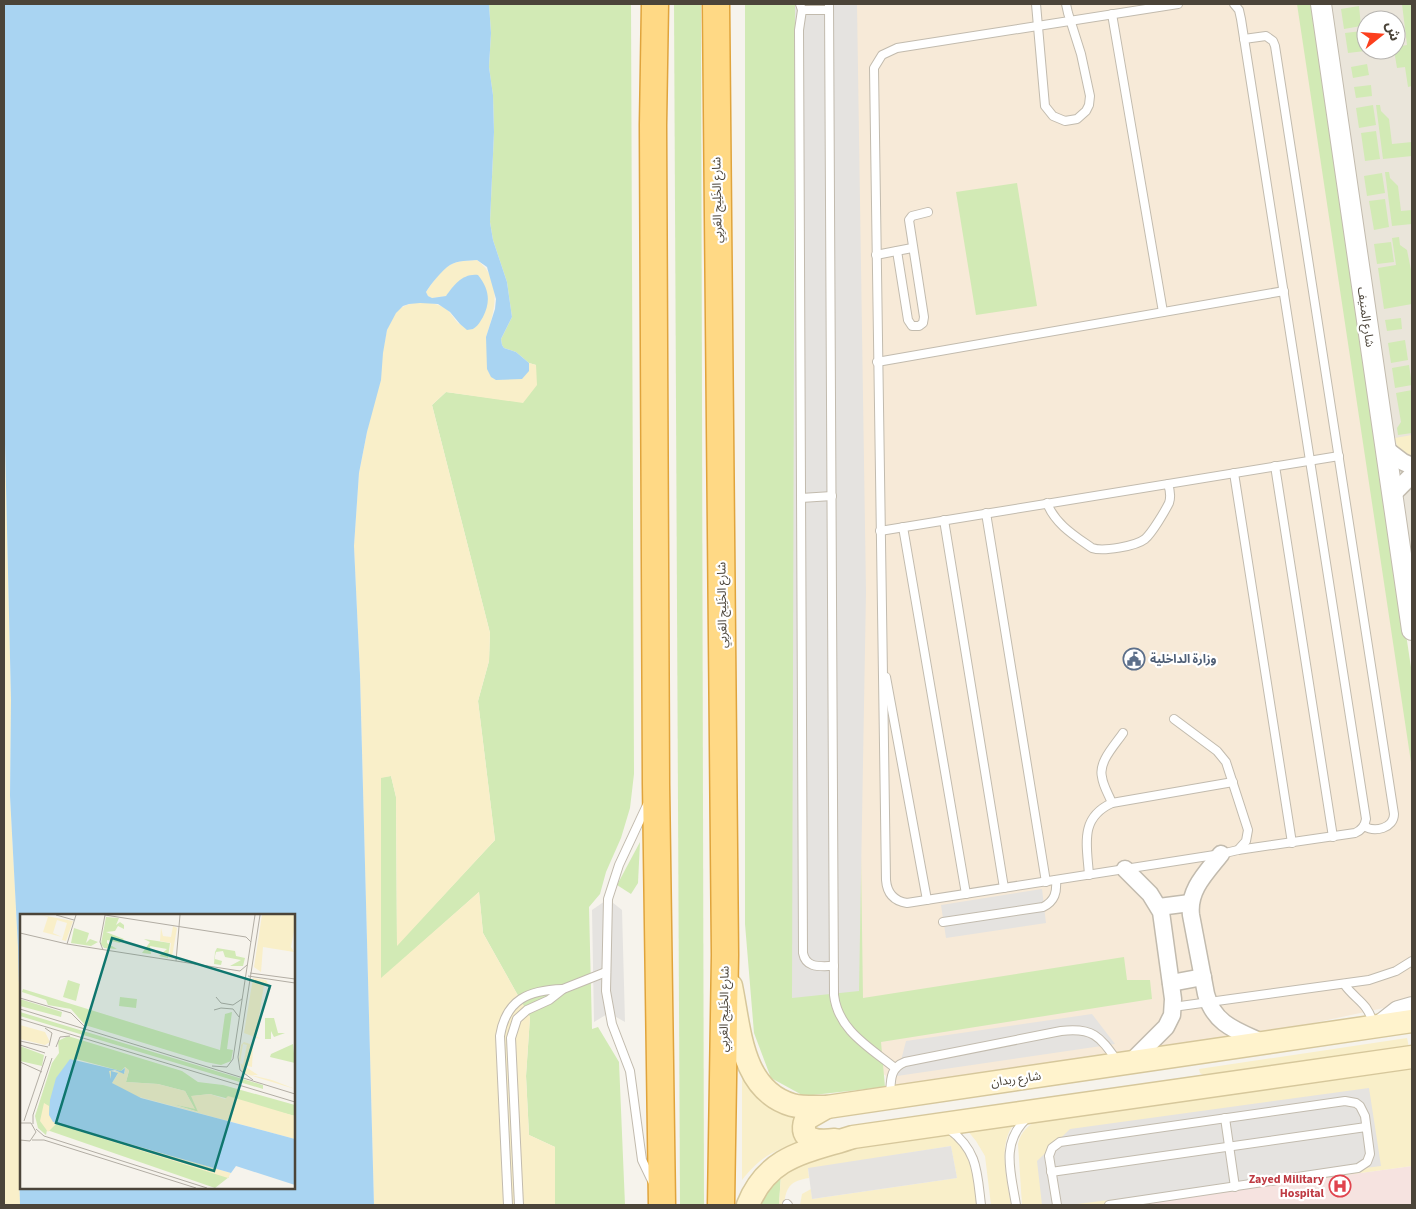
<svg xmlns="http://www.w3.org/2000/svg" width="1416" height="1209" font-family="'Source Sans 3','Noto Sans Arabic',sans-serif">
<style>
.residential{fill:#eae5da;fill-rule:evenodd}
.commercial{fill:#f7ead8}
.medical{fill:#f6e3e0}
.green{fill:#d2eab5}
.sand{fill:#f9efc9}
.parking{fill:#e5e3e0}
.water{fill:#a9d4f2;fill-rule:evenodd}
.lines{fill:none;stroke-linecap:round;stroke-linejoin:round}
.service-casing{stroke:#c2bbae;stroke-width:10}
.minor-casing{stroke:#c2bbae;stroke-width:19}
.tertiary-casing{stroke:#c2bbae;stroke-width:22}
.secondary-casing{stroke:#d6c79b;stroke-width:25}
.trunk-casing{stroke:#e0a43c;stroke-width:29}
.service{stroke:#fff;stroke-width:8}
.minor{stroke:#fff;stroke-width:16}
.tertiary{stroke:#fff;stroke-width:20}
.secondary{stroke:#fff3cd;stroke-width:22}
.trunk{stroke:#ffd985;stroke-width:26}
.labels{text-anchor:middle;stroke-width:4.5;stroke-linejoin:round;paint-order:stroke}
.street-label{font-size:12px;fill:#4b4439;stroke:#fff}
.service-label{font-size:12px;font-weight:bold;fill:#4e5e75;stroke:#fff;text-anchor:start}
.health-label{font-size:12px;font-weight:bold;fill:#be3a42;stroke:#fff;text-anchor:end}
.inset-road{fill:none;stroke:#b2ada4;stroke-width:1}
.view{fill:#0f766e;fill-opacity:0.15;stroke:#0f766e;stroke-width:2.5}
.inset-edge{fill:none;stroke:#4b4439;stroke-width:2.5}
</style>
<rect width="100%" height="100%" fill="#f6f3ec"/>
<path class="residential" d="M1327,4H1412V587ZM1366,20H1396V50H1366Z"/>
<path class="commercial" d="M792,4H1314L1412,679V1002L1243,1038L886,1089V1076L859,1054Z"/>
<path class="medical" d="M1412,1166V1205H1123Z"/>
<g class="green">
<path d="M489,4H631L634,774L630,808L621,838L606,872L600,894L589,907L592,1029L598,1027L619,1062L625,1205H555V1147L529,1135L526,1076L530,1017L483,933L479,892L381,979L380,777L391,776L396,797L397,945L495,840L478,701L489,661L490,633L432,405L446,392L522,402L536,365L529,363L516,352L504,348L502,345L501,339L512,317L507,282L493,240L490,222L494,132L493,95L489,67L491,33Z"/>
<path d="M674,4H701L704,1205H680Z"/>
<path d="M745,4H849L863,998L1124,957L1127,980H1150L1152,999L881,1042L885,1087L804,1096L771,1078L754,1033L745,924Z"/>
<path d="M1297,4H1311L1412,674V769Z"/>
<path d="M1402,4H1412V86L1408,87L1405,67L1397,68L1394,50H1396V47L1407,45Z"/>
<path d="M1359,6L1361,26L1344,29L1341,9Z"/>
<path d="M1362,31L1365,51L1348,53L1345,33Z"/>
<path d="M1367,64L1369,75L1353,78L1351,67Z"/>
<path d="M1371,85L1372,96L1356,98L1354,87Z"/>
<path d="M1373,105L1376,125L1359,128L1356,108Z"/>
<path d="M1376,105H1380L1381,111L1389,119L1392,144L1412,142V156L1383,159Z"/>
<path d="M1376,131L1380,159L1365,161L1361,133Z"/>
<path d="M1385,172H1389L1390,178L1398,186L1401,211L1412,210V224L1392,226Z"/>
<path d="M1382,173L1385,193L1367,196L1364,176Z"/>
<path d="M1017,183L1037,306L976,315L956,192Z"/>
<path d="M1385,199L1389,227L1374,230L1369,201Z"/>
<path d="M1399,237L1400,245L1407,250L1412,275V304L1384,309L1378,268L1396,265L1392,238Z"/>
<path d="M1391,242L1394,262L1377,264L1374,244Z"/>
<path d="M1401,318L1402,329L1387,331L1385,320Z"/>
<path d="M1405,340L1408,360L1391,363L1388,343Z"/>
<path d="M1409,365L1412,385L1395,388L1392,368Z"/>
<path d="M1412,390V433L1398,435L1397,428L1401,422L1396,393Z"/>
<path d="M640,842L638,883L631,894L617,885Z"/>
<path d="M781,1174L779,1205H755Z"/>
</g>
<g class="sand">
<path d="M477,260C503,280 495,311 486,337L529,371V363L536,365L537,385L523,403L446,392L432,405L490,633L489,661L478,701L495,840L397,946L396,797L391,776L381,778V978L479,892L483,933L530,1017L526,1076L529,1135L555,1147V1205H374L360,675L354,546L359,473L387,330C390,324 392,317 396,312C406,300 432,300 445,308C451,312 453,318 458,323C462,326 468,328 473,329L481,320L454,286L446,296L432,298L428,296L426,292C432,283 441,270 450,265C458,260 469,261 477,260Z"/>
<path d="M4,401L11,700L10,796L18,947L21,1060L19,1165L20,1205H4Z"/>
<path d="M1412,435V458C1401,453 1397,449 1395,438Z"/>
<path d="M1407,1038L1409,1047L1209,1078L1200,1073L1199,1069Z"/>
<path d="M742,1063C755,1095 763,1114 802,1117L807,1141C776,1149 763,1154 742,1180Z"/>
<path d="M1412,1064V1166L1123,1205H1022L1018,1144C1021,1131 1028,1126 1039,1119Z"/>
<path d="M1016,1122C996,1142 1008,1181 1011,1205H991L985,1156L976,1141L967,1130Z"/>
<path d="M943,1135H951L970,1150L977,1205H800L802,1194L811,1189L812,1199L957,1178L951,1146L808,1169L809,1178C791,1181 786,1186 784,1205H779L781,1175L767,1178L836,1151Z"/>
</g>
<g class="parking">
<path d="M795,4H857L866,592L859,991L792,998Z"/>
<path d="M1042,889L1046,923L946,938L941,905Z"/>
<path d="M608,899L622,910L625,1022L609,1013L594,1022L592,910Z"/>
<path d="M1092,1014L1115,1044L897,1076L906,1041Z"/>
<path d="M1369,1088L1381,1166L1069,1205H1042L1037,1161L1070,1129Z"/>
<path d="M951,1146L957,1178L812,1199L808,1168Z"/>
</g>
<path class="water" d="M4,4H489L491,33L489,67L493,95L494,132L490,222L493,240L507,282L512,317L501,339L502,345L504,348L516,352L529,363V371L522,379L496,380L491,377L487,369L486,337L495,309L496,299L487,267L477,260C469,261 458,260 450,265C442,270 431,284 426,292L428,296L432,298L446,296C454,285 463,273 478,275C489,289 491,301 483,317C480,322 478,326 473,329L467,330L460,324L450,312L438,304L420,303L409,304L403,306L396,313L387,330L383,353L381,380L367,432L359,473L354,546L360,675L374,1205H20L19,1165L21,1060L18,947L10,796L11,700L4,401ZM21,915H294V1188H21Z"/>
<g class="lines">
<g class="service-casing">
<g id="service">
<path d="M800,4L802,10L799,30L803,953C806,969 821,966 834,966"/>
<path d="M829,4L834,995C838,1030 869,1047 895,1068"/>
<path d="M1036,4L1045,106L1053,116L1065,121L1077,119L1086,111L1089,105L1090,96L1081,54L1068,13L1066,4"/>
<path d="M1178,4L897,48L882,55L874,68L886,880C887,893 894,901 907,903L1221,854L1238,850L1355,833C1362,830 1365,826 1366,819L1241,19L1239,10L1234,4"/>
<path d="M802,10H829"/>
<path d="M1112,14L1163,312"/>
<path d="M1244,39L1266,36L1273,41L1275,46L1394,814C1394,828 1375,833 1364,826"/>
<path d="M897,251L908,320L912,326H919L923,323L924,317L909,220L912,216L928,212"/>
<path d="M876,255L912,248"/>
<path d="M877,362L1284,291"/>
<path d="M1275,466L1333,837"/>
<path d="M1234,473L1292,843"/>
<path d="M801,498L832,496"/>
<path d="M1047,503C1055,524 1075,536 1092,548C1103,552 1136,546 1145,539C1152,533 1165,511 1169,503C1171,497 1170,490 1168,484"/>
<path d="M986,513L1046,882"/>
<path d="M944,520L1004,888"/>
<path d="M903,527L966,894"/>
<path d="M880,531L1339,456"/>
<path d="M886,677L927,900"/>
<path d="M1174,719L1217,751L1226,762L1248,830L1246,841L1238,850"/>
<path d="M1112,803C1109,795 1103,786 1102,777C1098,762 1115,745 1123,733"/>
<path d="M647,805L619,865L608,899L606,991L612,1024L630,1071L642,1160L653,1183"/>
<path d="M1089,875C1087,845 1079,818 1112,803L1233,782"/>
<path d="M943,922L1043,907C1055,901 1057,892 1056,880"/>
<path d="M1344,984C1357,1002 1366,1000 1374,1025"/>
<path d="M1173,1007L1369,980L1396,971L1412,961"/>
<path d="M890,1096C891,1082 889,1068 905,1062L1061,1031C1094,1027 1100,1037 1118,1062"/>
<path d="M1225,1118L1235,1187"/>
<path d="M949,1129C978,1151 977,1172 981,1205"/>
<path d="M1051,1172L1366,1127"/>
<path d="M787,1204L788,1205"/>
<path d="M508,1205L500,1036C506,999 529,990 563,989"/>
<path d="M519,1205L511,1038L517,1019L527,1010L549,1000L563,989L606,972"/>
<path d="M1016,1205C1011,1173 1000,1143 1027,1118"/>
<path d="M1057,1205L1049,1156L1052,1148L1060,1142L1345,1101L1356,1103L1360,1106L1365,1116L1370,1154L1367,1162L1358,1168L1109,1205"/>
</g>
</g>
<g class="minor-casing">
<g id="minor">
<path d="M1386,449L1403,462L1412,466"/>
<path d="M1393,494L1412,475"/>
<path d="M1221,854C1206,873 1188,890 1191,915L1206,994C1214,1025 1238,1031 1264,1043"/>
<path d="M1125,869L1150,894L1161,912L1173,999L1172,1015L1166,1027L1130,1063"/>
<path d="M1159,907L1190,903"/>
<path d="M1171,983L1203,977"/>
</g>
</g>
<g class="tertiary-casing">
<g id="tertiary">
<path d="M1321,4L1412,630"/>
<path d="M1379,1026L1398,1011L1412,1007"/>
</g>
</g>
<g class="secondary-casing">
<g id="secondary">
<path d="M731,986C740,1029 741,1090 792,1105C803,1108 816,1107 827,1107L1412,1021"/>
<path d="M827,1107L806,1119C797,1142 820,1142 835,1140"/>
<path d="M748,1205C768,1155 807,1152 853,1137L1412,1057"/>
</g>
</g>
<g class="trunk-casing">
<g id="trunk">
<path d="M655,4L653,125L656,784L662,1205"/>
<path d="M716,4L725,955L721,1205"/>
</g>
</g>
<use href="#service" class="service"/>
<use href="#minor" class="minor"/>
<use href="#tertiary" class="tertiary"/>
<use href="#secondary" class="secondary"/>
<use href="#trunk" class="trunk"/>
</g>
<defs>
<g id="civic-ring" transform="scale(1.125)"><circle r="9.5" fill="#fff" stroke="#5c6f8a" stroke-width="1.5"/><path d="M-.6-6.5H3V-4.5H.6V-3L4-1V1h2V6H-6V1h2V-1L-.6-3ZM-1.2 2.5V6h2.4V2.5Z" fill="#5c6f8a"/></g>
<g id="hospital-ring" transform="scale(1.125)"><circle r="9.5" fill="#fff" stroke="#e0444e" stroke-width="1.5"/><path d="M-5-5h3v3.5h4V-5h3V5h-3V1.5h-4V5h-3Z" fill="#e0444e"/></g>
</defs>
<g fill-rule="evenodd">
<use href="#civic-ring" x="1134" y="659"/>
<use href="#hospital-ring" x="1340" y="1186"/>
</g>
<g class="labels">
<g class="street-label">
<text transform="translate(717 200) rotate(-91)" y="4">شارع الخَلِيج العَربِي</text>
<text transform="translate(1366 317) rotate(82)" y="4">شارع المنيف</text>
<text transform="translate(722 605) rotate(-91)" y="4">شارع الخَلِيج العَربِي</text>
<text transform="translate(724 1009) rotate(-89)" y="4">شارع الخَلِيج العَربِي</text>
<text transform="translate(1016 1079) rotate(-8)" y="4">شارع ربدان</text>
</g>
<g class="service-label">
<text x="1150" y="663">وزارة الداخلية</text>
</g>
<g class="health-label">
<text x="1324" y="1183">Zayed Military<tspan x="1324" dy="14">Hospital</tspan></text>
</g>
</g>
<g transform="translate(20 914)">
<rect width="275" height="275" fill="#f6f3ec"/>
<path d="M86,3L99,4L96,11L100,8L104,11V15L98,12L95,17L86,18L104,25L100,29L87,26V29L97,35L84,34L81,30ZM54,14L69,19L66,29L70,25L78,28L71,32L51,29ZM124,25L150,29L148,44L139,42L147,35L130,32L131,40L122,39L130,28ZM197,34L215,37L216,42L225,44L223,52H210L221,46L205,43L203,37L196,38L195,42V45L202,47L201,51L194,50L195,38ZM48,66L60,70L56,87L43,83ZM3,75L200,136L205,100L212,98L207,135L213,136L211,147L201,151L186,148L65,111L51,95L28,91L26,86L2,78ZM100,83L117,85L116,94L99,92ZM0,85L42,98L41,103L0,92ZM0,98L243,171V175L0,102ZM245,104H254L258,119H265L254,123L251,117V125H245ZM48,122L162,157L178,168L203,171L275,191V202L190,180L172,182L179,198L152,190L174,194L165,177L138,170L106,168L109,157L105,153L101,157L56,145L27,206L209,263L195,274L27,216L26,221L18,214L15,202L32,149L39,139L38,127ZM273,130L275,149L250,143L251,140ZM0,132L24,141L22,152L0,147Z" fill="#d2eab5"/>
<path d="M21,1L53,7L46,27L42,26L47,9L37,6L33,19L42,23L23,18L28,3ZM242,1H275V12L271,33L274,38L243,33L241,58L234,53ZM153,12L157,14L152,43L149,44L151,29L140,27L141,14L143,22L151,23ZM233,64L246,66L249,71H244L236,122L240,125L224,119ZM0,111L25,118L30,128L25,131L0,125ZM224,128L233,131L232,153L223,151L227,131L223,130L220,149L238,161H231L252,166L275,175L223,159L219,145L221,131ZM105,153L109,156L106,168L138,170L165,177L175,195L152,190L178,198L171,182L190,180L205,185L208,182L275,202V225L112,181L92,169L98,160L95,157H91L92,165L88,160L90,156L105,159ZM24,189L29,192V200L49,213L211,259L208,264L36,210L28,218L20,207Z" fill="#f9efc9"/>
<path d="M50,145L101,157L105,154L104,160L95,156L89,157L91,165V157L98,159L92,169L121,184L275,225V271L216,252L211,259L33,208L29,201L30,186L36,164Z" fill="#a9d4f2"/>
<path class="inset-road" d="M36,1L54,6M85,1L226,23L231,28M0,19L47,30L220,57L227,51M47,30L56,1M83,36L80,28L85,1M156,47L160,1M230,59L275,65M228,62L275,69M196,83L201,89L213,91L222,85M0,84L51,99M0,95L275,180M194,96L201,94L213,95L219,103M51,99L66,114M0,105L275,188M25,114L32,119L29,132M0,127L28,133M0,131L25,139M36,133L40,123L50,122M0,148L22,158M192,152L207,153L213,145L235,1M233,166L220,156L218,143L240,1M4,207L26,142M0,209H11L16,218L10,227L0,226M13,210V201L32,144M16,215L24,222L187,274M12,226H24L176,274"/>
<path class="view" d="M92,24L250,72L194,257L36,209Z"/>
<rect width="275" height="275" class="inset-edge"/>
</g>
<rect width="1416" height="1209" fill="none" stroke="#4b4439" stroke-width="10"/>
<g transform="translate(1381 35) rotate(73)"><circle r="24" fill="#ffffff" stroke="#b7b4b0"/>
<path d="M0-4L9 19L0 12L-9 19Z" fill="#fc3f1d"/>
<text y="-8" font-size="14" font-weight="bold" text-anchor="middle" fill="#4b4439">ش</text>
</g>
</svg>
